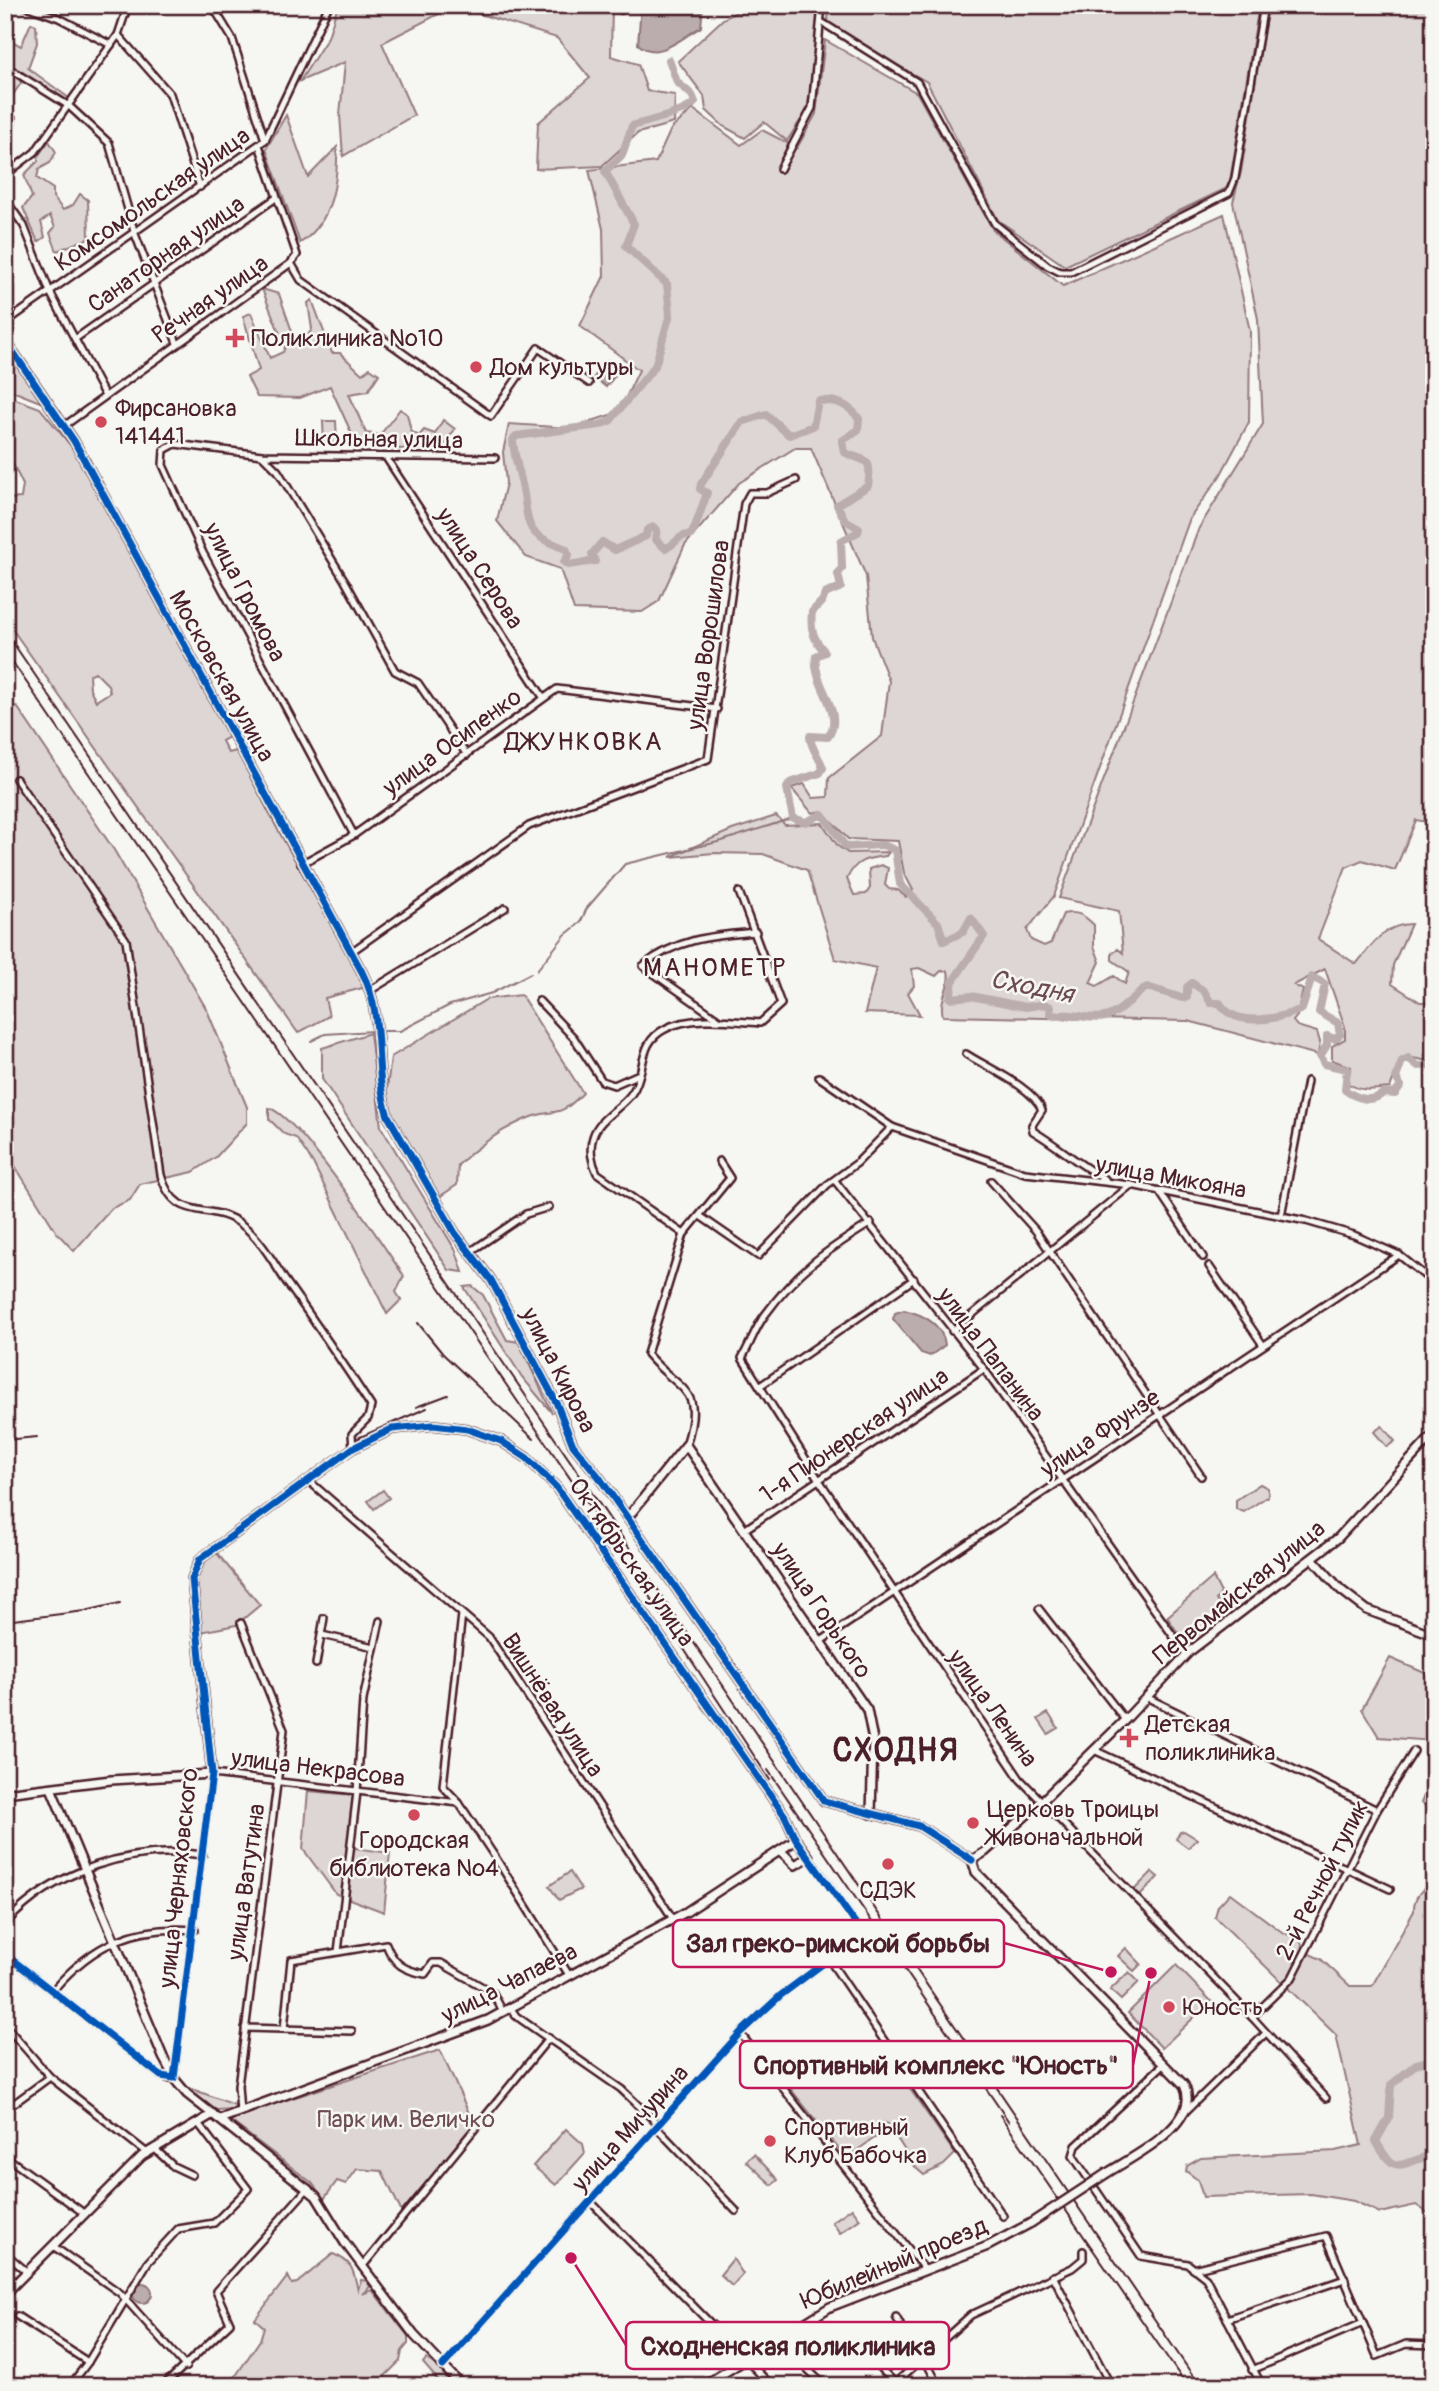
<svg xmlns="http://www.w3.org/2000/svg" width="1439" height="2391" font-family="Pangolin,sans-serif">
<style>
.green{fill:#ddd6d5;stroke:#947a80;stroke-width:2;fill-rule:evenodd}
.water{fill:#bbadae;stroke:#8e747a;stroke-width:2}
.lines{fill:none;stroke-linecap:round;stroke-linejoin:round}
.stream{stroke:#8e747a;stroke-width:2}
.river{stroke:#bbadae;stroke-width:8}
.street-casing{stroke:#4a1f2b;stroke-width:10}
.secondary-casing{stroke:#4a1f2b;stroke-width:12}
.street{stroke:#f6f6f2;stroke-width:5}
.secondary{stroke:#f6f6f2;stroke-width:7}
.rail{stroke:#4a1f2b;stroke-width:2}
.secondary-bridge-casing{stroke:#4a1f2b;stroke-width:12;stroke-linecap:butt}
.secondary-bridge{stroke:#f6f6f2;stroke-width:7}
.cycleway-casing{stroke:#f6f6f2;stroke-width:11}
.cycleway{stroke:#0057b8;stroke-width:7}
.poi-dot{fill:#d1495b;stroke:#f6f6f2;stroke-width:2.5}
.labels{text-anchor:middle;stroke-width:5;stroke-linejoin:round;paint-order:stroke}
.street-label{font-size:24px;fill:#4a1f2b;stroke:#f6f6f2}
.poi-label{font-size:24px;fill:#4a1f2b;stroke:#f6f6f2;text-anchor:start}
.park-label{font-size:24px;fill:#6f4d56;stroke:#f6f6f2}
.neighbourhood-label{font-size:26px;letter-spacing:2px;fill:#4a1f2b;stroke:#f6f6f2}
.water-label{font-size:26px;font-style:italic;fill:#6c4a52;stroke:#f6f6f2}
.district-label{font-size:32px;font-weight:bold;letter-spacing:2px;fill:#4a1f2b;stroke:#f6f6f2}
.leader{fill:none;stroke:#c2185b;stroke-width:2.5}
.callout-dot{fill:#c2185b;stroke:#f6f6f2;stroke-width:2.5}
.callout{fill:#f6f6f2;stroke:#c2185b;stroke-width:2.5}
.callout-label{font-size:26px;text-anchor:middle;font-weight:bold;fill:#4a1f2b}
</style>
<rect width="100%" height="100%" fill="#f6f6f2"/>
<filter id="ink" filterUnits="userSpaceOnUse"><feTurbulence type="fractalNoise" baseFrequency=".0143" numOctaves="2"/><feDisplacementMap in="SourceGraphic" scale="14" xChannelSelector="R" yChannelSelector="G"/><feConvolveMatrix kernelMatrix="1 2 1 2 8 2 1 2 1" color-interpolation-filters="sRGB"/></filter>
<g filter="url(#ink)">
<g class="green">
<path d="M338,5H612L611,56L638,64L647,91L675,95L674,123L638,133L602,166L536,169L538,123L590,78L557,38L454,6L382,43L414,115L343,156L340,115L345,62L300,81L328,37Z"/>
<path d="M750,5H819L813,80L807,110L787,141L764,122L745,138L723,126L706,110L704,96L678,61L723,19Z"/>
<path d="M830,5H1259L1229,187L1065,266L998,220L927,82L827,25Z"/>
<path d="M1268,5H1434V823L1416,820L1395,870L1362,860L1346,867L1318,939L1356,964C1373,944 1383,925 1411,924L1393,965L1392,984L1420,1002H1434V1062L1413,1058L1400,1060L1390,1088C1373,1090 1361,1092 1347,1083L1351,1067L1332,1060V1046L1345,1039V1027L1325,969L1294,985L1303,990L1297,1016L1293,1021L1297,1026L1317,1032L1320,1042L1318,1055L1188,1021L943,1016C938,999 952,986 948,971H941L936,976L919,968L912,969L914,986L908,993L920,1015L865,1013L876,968L835,959L807,870L763,854L714,853L670,857L732,830L776,816L785,825L822,823L838,846L848,853L889,852L886,856C867,858 855,860 847,879L854,895L866,894L870,888L869,869L881,865L888,868L885,885L889,889L898,890L906,897L913,890L904,873L898,841L848,839L822,811L812,813L791,788L804,784L813,798L828,797L829,778L882,736L889,681L872,637L866,576L811,448H795L739,483L685,545L659,601L642,612L574,610L560,569L526,557L497,521L506,483L503,452L509,424L571,428L619,412L639,370L580,326L604,276L603,229L589,170L656,162L671,129L693,109L741,145L762,130L797,148L816,114L825,40L917,93L993,230L1063,286L1224,214L1250,331L1249,422L1220,476L1190,518L1054,896L1027,930L1031,940L1044,946L1051,943L1063,914C1078,911 1084,915 1094,925V946L1100,962L1090,983L1097,986L1114,976L1125,984L1129,972L1112,960V953L1118,949L1123,953L1119,911L1059,898L1199,528L1263,424L1258,319L1233,202L1241,172Z"/>
<path d="M31,23L36,25L37,43L28,68L69,98L67,102L5,62V37L21,46Z"/>
<path d="M5,69L18,75L21,83L5,106Z"/>
<path d="M5,110L16,117L15,127L7,136L12,146L5,149Z"/>
<path d="M286,115L308,177L337,147C338,182 332,223 300,243L266,149Z"/>
<path d="M49,141L56,152L50,163L39,169L37,178L53,189V197L63,210L73,205L80,194L88,200L89,238L57,251L50,233L55,227L50,216L41,222L45,237L38,242L23,208L32,197L24,175L38,161V156Z"/>
<path d="M262,289L279,294L295,340L308,335L312,329L308,303L312,300L332,353H340L362,374L370,368L379,374L368,391L349,394L366,433L380,435L400,409L407,414L411,431L419,436L424,430L435,434L443,420L455,429L442,448L394,449L355,441L330,386L300,398L257,397L247,377L259,370L243,316L251,313L270,358L283,352L285,347Z"/>
<path d="M5,348L45,404L5,388V367L12,365L5,357Z"/>
<path d="M5,395L40,408L72,447L229,737L222,741L228,753L237,751L277,828L366,987L325,998L329,1016L298,1033L5,619V499L21,498L23,485L12,462L5,460ZM95,672L108,685L110,692L96,701L90,689L89,675Z"/>
<path d="M323,421H336L337,443L324,444Z"/>
<path d="M5,701L18,708L114,850L207,1010L247,1107V1123L216,1157L193,1172L140,1184L130,1200L112,1208L74,1251L57,1233L5,1150Z"/>
<path d="M521,995L583,1093C555,1122 556,1106 526,1119C500,1130 478,1146 458,1165L457,1185L439,1197L390,1114L387,1089L391,1057L487,999Z"/>
<path d="M370,1033L381,1127L456,1251L463,1272L449,1270L322,1079V1048Z"/>
<path d="M269,1108C300,1117 382,1244 404,1276L396,1292L401,1300L387,1314L313,1163L296,1138L284,1134L269,1119Z"/>
<path d="M472,1286L483,1295L507,1340L519,1342L552,1413L522,1377L464,1287Z"/>
<path d="M1382,1426L1395,1441L1387,1447L1374,1432Z"/>
<path d="M1260,1484L1268,1488V1496L1244,1512L1236,1509V1500Z"/>
<path d="M383,1490L389,1498L374,1509L368,1501Z"/>
<path d="M216,1552L260,1605L236,1625L200,1632C196,1598 185,1574 216,1552Z"/>
<path d="M1213,1577L1221,1593L1216,1600L1226,1614L1185,1643L1167,1617Z"/>
<path d="M1390,1658L1434,1677V1741L1379,1737L1362,1709Z"/>
<path d="M1048,1713L1058,1728L1048,1734L1038,1719Z"/>
<path d="M1434,1772V1812L1421,1803Z"/>
<path d="M308,1791L353,1795L348,1847L390,1853L384,1912L336,1894L303,1849Z"/>
<path d="M1184,1831L1197,1839L1188,1848L1176,1839L1180,1832Z"/>
<path d="M570,1872L581,1889L559,1900L549,1886Z"/>
<path d="M1152,1872L1158,1877L1140,1896L1134,1890Z"/>
<path d="M1434,1883V2217L1416,2205L1380,2213L1354,2201L1311,2194L1203,2197L1198,2180L1186,2171L1187,2166L1201,2158L1335,2151L1361,2145L1336,2035L1215,1917L1218,1906L1230,1893L1282,1932L1300,1940L1305,1952L1321,1959L1350,1986H1372L1414,1911C1413,1898 1422,1887 1434,1883Z"/>
<path d="M1126,1948L1141,1964L1134,1971L1118,1956Z"/>
<path d="M1176,1965L1211,2001L1162,2048L1128,2013Z"/>
<path d="M1129,1972L1139,1982L1121,2000L1110,1990Z"/>
<path d="M440,2050L474,2124L402,2213L382,2171L357,2169L346,2184L337,2181L324,2199L312,2183L228,2119Z"/>
<path d="M885,2053L955,2154L944,2165L924,2175L916,2168L888,2124L883,2123L876,2137L846,2158L790,2088C798,2070 815,2058 834,2057L846,2073Z"/>
<path d="M184,2086L235,2105L234,2109L216,2110Z"/>
<path d="M566,2129L583,2144L585,2153L556,2185L533,2166Z"/>
<path d="M754,2154L778,2180L772,2185L746,2161Z"/>
<path d="M852,2208L860,2219L840,2233L832,2222Z"/>
<path d="M333,2254C355,2263 353,2272 358,2290L361,2280L367,2281L370,2287L362,2294L372,2290L408,2336V2344L402,2351L400,2361L375,2386H229L260,2340L264,2327L255,2319L288,2276L292,2284L297,2283Z"/>
<path d="M733,2259L743,2274L732,2286L720,2275Z"/>
<path d="M426,2359L437,2366L454,2386H443L423,2363Z"/>
</g>
<g class="water">
<path d="M641,5H703L701,27C681,38 658,62 638,44Z"/>
<path d="M608,360L621,368L606,387L594,377Z"/>
<path d="M904,1310C922,1314 943,1324 945,1345L930,1356L921,1353L893,1319L895,1313Z"/>
<circle cx="142" cy="2293" r="10"/>
</g>
<g class="lines">
<g class="stream">
<path d="M537,970L565,935L580,923L587,908L625,864L722,841L793,818"/>
<path d="M379,1031H400L450,1005L492,993L531,973"/>
<path d="M311,1041L325,1034L373,1031"/>
</g>
<g class="river">
<path d="M669,60L677,82L692,95L695,102C686,114 649,120 632,126L622,155L605,171L634,224L626,246L667,284L670,314L655,366L610,421L600,425L516,436L513,440C514,459 521,476 524,494C529,533 529,534 566,549L569,555L564,562L568,565L595,561L592,554L602,542L615,550L646,536L647,530L653,527L657,530L655,539L665,548C676,546 677,534 691,535C696,527 703,504 707,493L700,489L701,484L742,422L766,414L789,435L813,426L818,401C836,400 849,404 859,419L858,430L842,441L844,452C864,463 873,454 868,486L837,505L845,520L859,528L858,532L841,541L842,568L838,574L841,587L825,594L823,600L812,612C810,629 813,639 825,652L816,656C812,686 846,712 828,737L810,736C810,748 820,757 823,768L820,773L790,783L787,788L793,818L806,822L822,814L846,847L883,845L895,850L900,884L938,923L944,941L963,932L971,918L984,936L953,981L950,998L971,996L1026,1007L1044,1004L1051,1007L1050,1014L1055,1016C1071,1011 1089,1021 1105,1017C1121,1013 1133,996 1147,987L1182,998L1187,997V987L1192,983L1204,991L1211,1003H1220C1235,1029 1279,1019 1302,1009L1312,977L1325,984L1319,1012L1338,1023L1340,1035L1335,1039L1327,1036V1045L1320,1056L1324,1064L1347,1069L1345,1090C1356,1098 1372,1104 1383,1093L1395,1094L1401,1086L1396,1078L1402,1061L1408,1058L1418,1066L1434,1065"/>
<path d="M1434,2059L1416,2064L1391,2085L1389,2118L1376,2141C1396,2178 1401,2163 1434,2154"/>
</g>
<g class="street-casing">
<g id="street">
<path d="M23,5L59,18L111,45"/>
<path d="M212,5L232,38L265,140"/>
<path d="M621,10L622,5"/>
<path d="M823,23L917,82L995,224L1048,266L1060,272H1071L1229,193L1235,178L1264,5"/>
<path d="M118,35L170,94L200,187"/>
<path d="M5,66L69,106L109,143L135,234L177,343"/>
<path d="M259,145L297,255L291,263"/>
<path d="M780,169L812,108L822,5"/>
<path d="M5,175L35,152L118,35L128,5"/>
<path d="M5,199L24,226L50,292L105,396"/>
<path d="M5,323L265,140L329,5"/>
<path d="M75,339L276,198"/>
<path d="M64,426L291,263L301,280L491,416L538,348L589,383"/>
<path d="M262,455L278,471L345,581L395,671L418,683L467,755"/>
<path d="M387,459L543,697"/>
<path d="M16,779L126,940L161,1175C175,1225 211,1200 242,1225C260,1238 273,1262 285,1280C315,1322 343,1363 371,1406L368,1418L352,1434L353,1448"/>
<path d="M354,835L203,553L163,465L164,450L175,444L262,455L495,458"/>
<path d="M301,864L354,835L557,689L717,709"/>
<path d="M351,952L529,826L708,759L744,504L750,493H767L796,480"/>
<path d="M371,990L505,908"/>
<path d="M539,1001L574,1038L602,1081L614,1085L639,1074"/>
<path d="M718,1019L643,966C677,938 713,936 756,932"/>
<path d="M966,1054C986,1067 1033,1087 1042,1110L1032,1125L1033,1131C1060,1147 1077,1164 1105,1179"/>
<path d="M819,1077L892,1127"/>
<path d="M991,1181L1036,1231L1201,1476"/>
<path d="M836,1182L984,1369L1186,1654"/>
<path d="M1159,1191L1203,1257"/>
<path d="M700,1216L758,1256L827,1185L857,1163L892,1127L1025,1173L1131,1185L1306,1221L1354,1235L1399,1255L1434,1283"/>
<path d="M1281,1216L1307,1081"/>
<path d="M871,1223C824,1252 798,1270 765,1315C756,1326 750,1345 742,1358L819,1480L1020,1779L1252,2017L1326,2098"/>
<path d="M684,1234L597,1173C592,1163 589,1149 593,1137C599,1117 621,1109 632,1093C647,1071 637,1043 665,1029C691,1015 732,1021 760,1023L781,1004L739,892"/>
<path d="M470,1252L526,1214L549,1207"/>
<path d="M1209,1266L1263,1345"/>
<path d="M952,1331L1131,1185"/>
<path d="M760,1386L914,1279"/>
<path d="M686,1445C705,1386 680,1393 647,1354L684,1234L730,1178L719,1161"/>
<path d="M309,1481L489,1637L673,1919"/>
<path d="M744,1530L984,1369"/>
<path d="M1039,1609L1125,1720"/>
<path d="M462,1614L443,1786L459,1803L497,1860L569,1975"/>
<path d="M322,1635L374,1647"/>
<path d="M821,1641L1399,1255"/>
<path d="M316,1664L324,1618"/>
<path d="M1146,1697L1377,1810"/>
<path d="M1094,1750L1390,1889"/>
<path d="M5,1924C54,1870 132,1845 203,1855"/>
<path d="M338,1952L357,1792L363,1700L380,1621"/>
<path d="M5,1954L161,2076L170,2079L174,2078L212,1774L459,1803"/>
<path d="M828,1958L1003,2216"/>
<path d="M54,1989C93,1944 134,1925 195,1930"/>
<path d="M510,2007L516,2016L621,2089L658,2124"/>
<path d="M1252,2017L1292,1978L1377,1810L1414,1751"/>
<path d="M5,2025L50,2077L147,2153"/>
<path d="M245,2028L352,2031"/>
<path d="M284,2029L291,1960L386,1944C394,1965 404,1970 425,1974L433,1963H441L493,1993L503,2012"/>
<path d="M740,2033L925,2270"/>
<path d="M1164,2064L1076,2146L1073,2156L1141,2256L1188,2264L1206,2278L1262,2386"/>
<path d="M5,2110L50,2077"/>
<path d="M240,2112L238,2086L284,1730L241,1623"/>
<path d="M1185,2112L1266,2033"/>
<path d="M656,2127L736,2211"/>
<path d="M154,2148L173,2166L192,2175"/>
<path d="M5,2156L85,2214"/>
<path d="M590,2201L772,2386"/>
<path d="M53,2246L120,2293L186,2367"/>
<path d="M5,2253L27,2272"/>
<path d="M362,2267L549,2038"/>
<path d="M1193,2269L1326,2236L1377,2356L1406,2344L1434,2345"/>
<path d="M1053,2276L1111,2386"/>
<path d="M17,2316L88,2362"/>
<path d="M896,2317L920,2362"/>
<path d="M1227,2319L1345,2279"/>
<path d="M846,2334L895,2383"/>
<path d="M795,2357L825,2386"/>
<path d="M924,2358L939,2386"/>
<path d="M443,2366L740,2033L781,1995L863,1934L809,1857"/>
<path d="M1252,2370L1363,2323"/>
<path d="M70,2386L88,2362L148,2262L178,2229L214,2223L248,2189L198,2123"/>
<path d="M138,2386H140"/>
<path d="M163,2386L230,2323L216,2291L308,2188"/>
<path d="M892,2386L971,2315L1072,2268L1083,2259V2251"/>
</g>
</g>
<g class="secondary-casing">
<g id="secondary">
<path d="M5,340L74,441L362,972C386,1019 372,1068 388,1116L455,1233L491,1280L556,1402L573,1445L599,1477L824,1801L919,1826L972,1860L976,1872L1184,2085C1203,2123 1132,2157 1107,2173"/>
<path d="M628,1517L686,1445L867,1710L873,1740L871,1814"/>
<path d="M1313,1559L1341,1590L1367,1610L1434,1635"/>
<path d="M51,1788L163,2057L176,2081L187,2094L316,2196L345,2243L414,2335L462,2386"/>
<path d="M5,1793L111,1780L212,1774L192,1579L200,1559L353,1448L392,1429L433,1425L467,1429L501,1441L527,1458L556,1487L785,1816L796,1840L809,1857L795,1865L781,1851"/>
<path d="M972,1860L985,1852L1041,1802L1125,1720L1189,1652L1338,1538L1434,1434"/>
<path d="M220,2119L488,2020L686,1912L796,1840"/>
<path d="M5,2294L142,2156L213,2114"/>
<path d="M703,2386L830,2307L988,2246L1031,2223"/>
</g>
</g>
<use href="#street" class="street"/>
<use href="#secondary" class="secondary"/>
<g class="rail">
<path d="M5,631L1200,2386"/>
<path d="M5,651L617,1547L770,1780"/>
<path d="M418,1323L443,1354L534,1439"/>
<path d="M416,1407L448,1395"/>
<path d="M358,1438L427,1408"/>
<path d="M5,1440L37,1437"/>
<path d="M5,1621L85,1611L120,1603"/>
<path d="M768,1770L1009,2122"/>
<path d="M1000,2115L1187,2386"/>
</g>
<g class="secondary-bridge-casing">
<path id="secondary-bridge" d="M1031,2223L1107,2173"/>
</g>
<use href="#secondary-bridge" class="secondary-bridge"/>
<g class="cycleway-casing">
<g id="cycleway">
<path d="M5,340L74,441L362,972C386,1019 372,1068 388,1116L455,1233L491,1280L556,1402L573,1445L599,1477L824,1801L919,1826L972,1860"/>
<path d="M5,1954L161,2076L174,2078L212,1774L192,1579L200,1559L353,1448L392,1429L433,1425L467,1429L501,1441L527,1458L556,1487L785,1816L796,1840L863,1934L781,1995L740,2033L443,2366"/>
</g>
</g>
<use href="#cycleway" class="cycleway"/>
</g>
</g>
<g class="poi-dot">
<path d="M231.5 327.5h7v7h7v7h-7v7h-7v-7h-7v-7h7z"/>
<circle cx="476" cy="367" r="7"/>
<circle cx="101" cy="422" r="7"/>
<path d="M1125.5 1727.5h7v7h7v7h-7v7h-7v-7h-7v-7h7z"/>
<circle cx="414" cy="1815" r="7"/>
<circle cx="973" cy="1823" r="7"/>
<circle cx="888" cy="1864" r="7"/>
<circle cx="1169" cy="2007" r="7"/>
<circle cx="770" cy="2141" r="7"/>
</g>
<g class="labels">
<g class="street-label">
<text transform="translate(152 199) rotate(-35)" y="8">Комсомольская улица</text>
<text transform="translate(166 254) rotate(-35)" y="8">Санаторная улица</text>
<text transform="translate(210 299) rotate(-35)" y="8">Речная улица</text>
<text transform="translate(379 439) rotate(1)" y="8">Школьная улица</text>
<text transform="translate(480 568) rotate(57)" y="8">улица Серова</text>
<text transform="translate(245 592) rotate(63)" y="8">улица Громова</text>
<text transform="translate(708 635) rotate(-82)" y="8">улица Ворошилова</text>
<text transform="translate(222 676) rotate(61)" y="8">Московская улица</text>
<text transform="translate(452 742) rotate(-36)" y="8">улица Осипенко</text>
<text transform="translate(1171 1177) rotate(10)" y="8">улица Микояна</text>
<text transform="translate(991 1354) rotate(53)" y="8">улица Папанина</text>
<text transform="translate(559 1370) rotate(63)" y="8">улица Кирова</text>
<text transform="translate(1100 1433) rotate(-34)" y="8">улица Фрунзе</text>
<text transform="translate(854 1435) rotate(-34)" y="8">1-я Пионерская улица</text>
<text transform="translate(632 1562) rotate(55)" y="8">Октябрьская улица</text>
<text transform="translate(1239 1592) rotate(-39)" y="8">Первомайская улица</text>
<text transform="translate(822 1610) rotate(56)" y="8">улица Горького</text>
<text transform="translate(553 1705) rotate(57)" y="8">Вишнёвая улица</text>
<text transform="translate(993 1708) rotate(55)" y="8">улица Ленина</text>
<text transform="translate(318 1768) rotate(7)" y="8">улица Некрасова</text>
<text transform="translate(178 1878) rotate(-84)" y="8">улица Черняховского</text>
<text transform="translate(1322 1880) rotate(-63)" y="8">2-й Речной тупик</text>
<text transform="translate(246 1882) rotate(-82)" y="8">улица Ватутина</text>
<text transform="translate(509 1983) rotate(-27)" y="8">улица Чапаева</text>
<text transform="translate(630 2128) rotate(-48)" y="8">улица Мичурина</text>
<text transform="translate(894 2263) rotate(-23)" y="8">Юбилейный проезд</text>
</g>
<g class="poi-label">
<text x="251" y="346">Поликлиника №10</text>
<text x="490" y="375">Дом культуры</text>
<text x="115" y="416">Фирсановка<tspan x="115" dy="28">141441</tspan></text>
<text x="1145" y="1732">Детская<tspan x="1145" dy="28">поликлиника</tspan></text>
<text x="987" y="1817">Церковь Троицы<tspan x="987" dy="28">Живоначальной</tspan></text>
<text x="414" y="1848" text-anchor="middle">Городская<tspan x="414" dy="28">библиотека №4</tspan></text>
<text x="888" y="1898" text-anchor="middle">СДЭК</text>
<text x="1183" y="2015">Юность</text>
<text x="784" y="2135">Спортивный<tspan x="784" dy="28">Клуб Бабочка</tspan></text>
</g>
<g class="park-label">
<text x="406" y="2127">Парк им. Величко</text>
</g>
<g class="neighbourhood-label">
<text x="584" y="750">ДЖУНКОВКА</text>
<text x="715" y="976">МАНОМЕТР</text>
</g>
<g class="water-label">
<text transform="translate(1032 986) rotate(11)" y="9">Сходня</text>
</g>
<g class="district-label">
<text x="896" y="1761">СХОДНЯ</text>
</g>
</g>
<path class="leader" d="M1111 1972L1004 1943M1151 1973L1133 2065M571 2258L626 2345"/>
<g class="callout-dot">
<circle cx="1111" cy="1972" r="7"/>
<circle cx="1151" cy="1973" r="7"/>
<circle cx="571" cy="2258" r="7"/>
</g>
<g class="callout">
<rect x="673" y="1920" width="331" height="47" rx="7"/>
<rect x="740" y="2041" width="393" height="47" rx="7"/>
<rect x="626" y="2322" width="323" height="47" rx="7"/>
</g>
<g class="callout-label">
<text x="838" y="1952">Зал греко-римской борьбы</text>
<text x="936" y="2074">Спортивный комплекс "Юность"</text>
<text x="788" y="2355">Сходненская поликлиника</text>
</g>
<rect width="1439" height="2391" fill="none" stroke="#f6f6f2" stroke-width="28"/>
<rect x="14" y="14" width="1411" height="2363" fill="none" stroke="#4a1f2b" stroke-width="2.5" filter="url(#ink)"/>
</svg>
